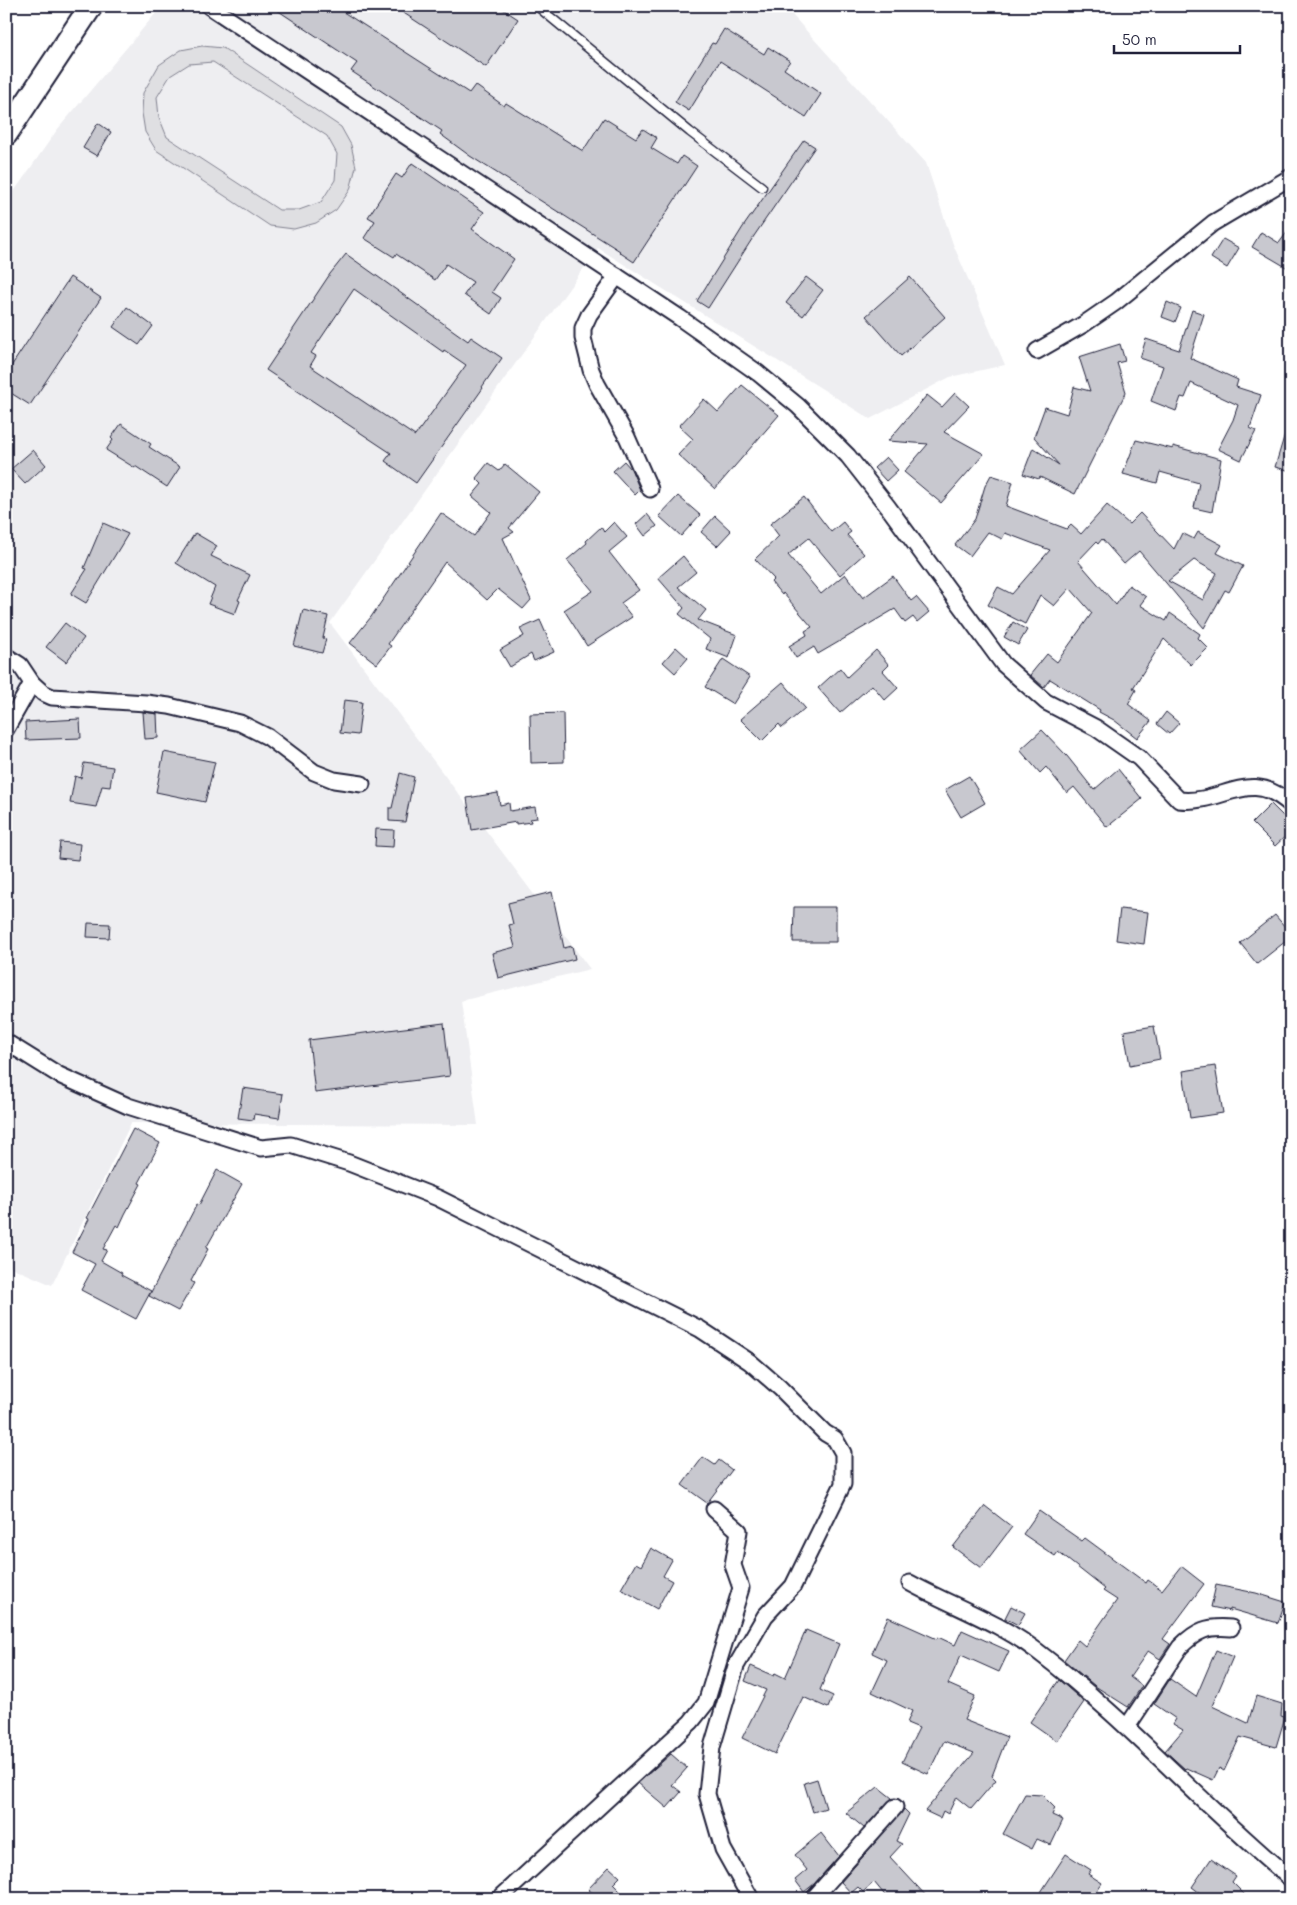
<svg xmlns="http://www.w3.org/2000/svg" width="1297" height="1905" font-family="Mali,sans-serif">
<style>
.built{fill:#eeeef1}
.green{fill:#dfdfe2;stroke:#80808e;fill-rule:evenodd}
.building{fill:#c8c8cf;stroke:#22223b;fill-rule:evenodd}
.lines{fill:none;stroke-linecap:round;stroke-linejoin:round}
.service-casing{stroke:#22223b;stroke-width:11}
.minor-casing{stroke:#22223b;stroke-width:19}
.primary-casing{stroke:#22223b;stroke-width:26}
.service{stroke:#fff;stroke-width:8}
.minor{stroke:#fff;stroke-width:15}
.primary{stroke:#fff;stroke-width:22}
</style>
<rect width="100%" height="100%" fill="#fff"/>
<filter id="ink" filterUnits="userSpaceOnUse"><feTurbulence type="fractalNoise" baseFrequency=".02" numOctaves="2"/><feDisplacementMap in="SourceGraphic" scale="10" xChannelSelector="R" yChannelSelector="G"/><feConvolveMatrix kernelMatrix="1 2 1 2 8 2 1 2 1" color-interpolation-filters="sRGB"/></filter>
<g filter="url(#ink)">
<path class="built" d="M162,6H784L926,163L953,244L1005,365L950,377L870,419L598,248L330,623L590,969L461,1001L478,1125L131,1123L52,1285L6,1265V203L57,130Z"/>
<path class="green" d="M202,46L223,48L341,127L351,145L356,167L350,190L336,210L316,223L294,229L270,226L156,150L145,132L142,113L143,93L159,65L181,50ZM213,62L327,136L337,154L335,180L321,202L299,210H279L167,137L159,117L157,97L170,76L189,64Z"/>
<g class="building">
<path d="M271,6H334L469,93L475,85L504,106L506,103L583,151L604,118L636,138L643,129L657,138L651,148L677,164L682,156L697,166L634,262L619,252L620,251L470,156L440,134L442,131L351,71L357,63Z"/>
<path d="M393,6H498L518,19L486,67Z"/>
<path d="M724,29L764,54L768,47L790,61L784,69L821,94L806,117L720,61L689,111L675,102L712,43L715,44Z"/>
<path d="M98,123L111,132L97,156L83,148Z"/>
<path d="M804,140L815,147L754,236L708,308L697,301L743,227Z"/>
<path d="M412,163L484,212L472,229L514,259L492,292L501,298L491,314L464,295L473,282L446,264L435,280L396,254L394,257L364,238L375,221L368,217L396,174L402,178Z"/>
<path d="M1291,227V270L1252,247L1261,232L1279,243Z"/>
<path d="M1223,239L1239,248L1227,268L1211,258Z"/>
<path d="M346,254L468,341L471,337L502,358L482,387L483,388L416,483L385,461L391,453L266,370L330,274ZM354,289L443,352L444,350L466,365L415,436L310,366L316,356L311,353Z"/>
<path d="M70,277L101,298L30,405L6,390V374Z"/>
<path d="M806,277L823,290L803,316L786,303Z"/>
<path d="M910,277L945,317L901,356L866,316Z"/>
<path d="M1167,302L1181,308L1175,322L1162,317Z"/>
<path d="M127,307L153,326L139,345L113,327Z"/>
<path d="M1192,310L1204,314L1190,358L1238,380L1236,387L1261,395L1250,428L1256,431L1241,460L1218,449L1233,420L1238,405L1191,383L1185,398L1181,397L1176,411L1151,401L1163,366L1140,358L1146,339L1179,350Z"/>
<path d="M1120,344L1125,361L1117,363L1126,392L1075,494L1040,477L1039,479L1023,474L1033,448L1059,465L1034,437L1045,407L1067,414L1074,387L1090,391L1079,357Z"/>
<path d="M742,385L779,415L715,489L678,455L693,439L679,426L704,399L718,412Z"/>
<path d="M955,393L969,406L944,432L984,454L941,503L904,472L928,444L888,441L927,395L942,407Z"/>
<path d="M121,424L151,444L149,447L180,467L167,487L135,466V468L106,450L113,440L111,438Z"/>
<path d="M1287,427H1291V471L1275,467Z"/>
<path d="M1136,440L1173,449V446L1221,459L1212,512L1194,508L1199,483L1160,472L1157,483L1123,474Z"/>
<path d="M33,450L46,465L25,484L11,469Z"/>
<path d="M886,457L898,470L886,481L874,468Z"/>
<path d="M624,461L631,469L640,490L635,495L613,471Z"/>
<path d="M488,463L499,471L505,464L539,492L509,528L514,532L503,538L531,600L523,609L498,589L487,600L445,562L388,644L391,646L377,664L350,643L371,617L441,513L474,536L491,512L472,496L482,484L476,478Z"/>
<path d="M991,475L1013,482L1006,506L1067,529L1071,525L1081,534L1107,505L1129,524L1140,513L1174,549L1182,533L1194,539L1198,532L1222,545L1217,553L1243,566L1229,592L1225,590L1204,628L1139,551L1124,564L1102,539L1098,544L1096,542L1078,561L1116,605L1129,585L1146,597L1140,605L1166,621L1170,613L1200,634L1198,638L1208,648L1191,665L1164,639L1133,688L1136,690L1128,704L1151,721L1137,738L1114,720L1099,712L1100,710L1050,679L1044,687L1030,675L1047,654L1057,662L1092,613L1070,588L1054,606L1040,595L1025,624L988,605L998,587L1012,594L1050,550L1005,533L1002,539L988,532L970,556L955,545L975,519L985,486ZM1194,560L1217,573L1203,600L1168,581Z"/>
<path d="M678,496L700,515L681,536L659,516Z"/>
<path d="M804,497L831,532L843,522L851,532L847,535L864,554L840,575L809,538L788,555L821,594L845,574L863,598L893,576L911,601L916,597L929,612L917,622L913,617L905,623L895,609L818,654L814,647L796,658L789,646L807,635L805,631L812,627L783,593L782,595L771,582L774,579L755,559L779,536L770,524Z"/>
<path d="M647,514L657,526L645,536L636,524Z"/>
<path d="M715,516L731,531L717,546L701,532Z"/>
<path d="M614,522L627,537L609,552L639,590L621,603L632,617L587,646L564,610L593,591L567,560L587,543L586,541L601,527L604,532Z"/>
<path d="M103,523L128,534L86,603L71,594L87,569L84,568Z"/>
<path d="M195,533L217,546L211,556L250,575L238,600L240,601L235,614L208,604L215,587L176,563Z"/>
<path d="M683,556L696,572L678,587L706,610L698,620L737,635L729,658L706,649L710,639L679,614L684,608L658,578Z"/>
<path d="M303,610L328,616L323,638L326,639L322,653L294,646Z"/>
<path d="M540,620L554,652L534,661L531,654L510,667L500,650L524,636L520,629Z"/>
<path d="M1013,622L1027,630L1018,645L1004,637Z"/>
<path d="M65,623L84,638L66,662L46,647Z"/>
<path d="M676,647L688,658L675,673L663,662Z"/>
<path d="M876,650L889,665L883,671L898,688L885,700L872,685L840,713L818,688L840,668L847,677Z"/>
<path d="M723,659L750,677L733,704L705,687Z"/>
<path d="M783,682L805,708L782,728L779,724L762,741L740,719Z"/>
<path d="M344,700L362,702L358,735L340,733Z"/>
<path d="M143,712L157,714L158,738L145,739Z"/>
<path d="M1166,712L1179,723L1169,734L1157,724Z"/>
<path d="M563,713L564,762L531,763L530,714Z"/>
<path d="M80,719L81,738L26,740L25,722Z"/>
<path d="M1042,730L1067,756L1094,790L1118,769L1142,799L1107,827L1074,787L1067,793L1046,767L1040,773L1020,750Z"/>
<path d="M164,752L215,762L205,802L156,792Z"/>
<path d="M84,763L113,767L110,787L102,786L96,807L70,803L75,776L81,778Z"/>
<path d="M400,773L414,777L405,822L389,821V808H392Z"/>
<path d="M969,776L985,803L961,817L945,790Z"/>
<path d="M498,793L500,805L509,803L510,811L535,807L537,818L530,819L531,822L516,824V822L472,830L467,798Z"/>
<path d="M1271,804L1291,824V831L1275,846L1252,823Z"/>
<path d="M376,829L394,830L393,847L375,846Z"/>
<path d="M60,842L80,844L78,860L58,858Z"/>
<path d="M552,892L564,948L572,946L575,959L498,978L492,953L515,947L509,925L513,924L508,903Z"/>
<path d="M794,907H836V942H793Z"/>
<path d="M1120,909L1148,912L1144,944L1116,940Z"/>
<path d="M1275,915L1291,934V937L1257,964L1240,943Z"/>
<path d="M88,923L110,924L109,938L87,937Z"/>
<path d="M444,1023L450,1076L315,1093L309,1040Z"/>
<path d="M1154,1026L1160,1059L1130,1065L1124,1031Z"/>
<path d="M1215,1066L1223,1113L1190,1118L1183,1071Z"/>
<path d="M243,1088L283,1094L279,1118L254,1114L253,1120L238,1118Z"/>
<path d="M133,1129L160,1143L139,1183L141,1184L125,1214L119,1227L116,1225L103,1249L107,1250L101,1261L122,1273L121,1275L151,1291L136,1319L81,1290L95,1264L72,1252L89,1219L87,1218Z"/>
<path d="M217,1170L242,1184L206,1248L208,1249L191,1281L194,1283L178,1311L149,1296L197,1204L199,1205Z"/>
<path d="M703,1457L715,1465L719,1460L732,1470L707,1503L682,1485Z"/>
<path d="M985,1506L1012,1527L981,1568L953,1547Z"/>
<path d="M1039,1511L1082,1541L1085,1538L1146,1583L1148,1580L1162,1590L1181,1566L1204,1584L1163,1639L1170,1644L1160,1659L1148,1651L1130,1677L1142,1686L1128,1707L1095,1686L1064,1660L1078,1640L1085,1646L1117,1600L1103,1591L1105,1589L1058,1552L1055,1556L1023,1534Z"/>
<path d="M651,1548L672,1560L663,1576L672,1581L657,1609L621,1589L636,1563L641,1566Z"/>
<path d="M1216,1585L1256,1593L1285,1602L1278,1623L1230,1609V1611L1211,1607Z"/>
<path d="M1011,1606L1025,1613L1018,1625L1005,1618Z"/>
<path d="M888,1617L937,1639L938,1637L955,1645L962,1630L1009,1651L999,1672L961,1655L948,1684L975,1696L964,1720L1007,1737L992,1776L996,1780L971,1809L956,1797L948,1814L943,1811L940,1818L925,1811L974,1753L944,1741L928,1774L902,1762L919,1728L907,1723L912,1711L872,1692L887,1660L872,1653Z"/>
<path d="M806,1630L839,1644L820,1690L833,1696L828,1708L803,1697L775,1754L742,1738L766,1690L745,1681L751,1666L774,1676L775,1673L785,1678Z"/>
<path d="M1216,1650L1233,1657L1212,1706L1248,1723L1256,1696L1282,1704L1281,1716L1285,1717L1276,1747L1240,1737L1224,1771L1219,1768L1213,1780L1186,1768L1185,1769L1165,1751L1183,1730L1173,1724L1176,1719L1154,1704L1170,1679L1196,1697Z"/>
<path d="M1059,1680L1084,1702L1057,1741L1030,1722Z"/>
<path d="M671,1754L687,1768L672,1785L681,1792L667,1808L638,1783Z"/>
<path d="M817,1779L826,1808L813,1812L804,1783Z"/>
<path d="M878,1787L892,1798L864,1828L846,1813Z"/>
<path d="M1025,1794L1042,1795L1055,1808L1052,1815L1063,1820L1051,1845L1037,1839L1032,1849L1003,1834Z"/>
<path d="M904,1809L909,1814L896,1841L902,1844L890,1857L929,1899H888L874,1882L863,1892L858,1887L851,1893L841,1882Z"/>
<path d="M821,1833L839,1856L814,1884L804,1892L795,1880L807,1870L795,1855Z"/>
<path d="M1066,1854L1091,1870L1088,1874L1102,1883L1091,1899H1052L1041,1892Z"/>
<path d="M1211,1859L1236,1876L1232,1882L1249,1899H1208L1192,1887Z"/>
<path d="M609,1867L620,1877L613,1884L628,1899H599L588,1889Z"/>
</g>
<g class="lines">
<g class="service-casing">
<path id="service" d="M537,6L690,132L762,187"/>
</g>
<g class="minor-casing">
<g id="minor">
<path d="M209,6L680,318L758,373L798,406L848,456L888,507L1003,664L1046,702L1096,728L1139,758L1179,800C1224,805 1249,766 1291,805"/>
<path d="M617,276L589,315L583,328V338L591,370L597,384L627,437L650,489"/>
<path d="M1037,351L1084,324L1116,302L1213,223L1291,177"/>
<path d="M6,656L20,665L32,683L43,693L52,697L146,703L169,706L240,723L268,737L314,772L334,780L362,784"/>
<path d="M6,729L32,683"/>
<path d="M6,1042L59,1075L128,1106L261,1148L291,1145L349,1163L438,1198L700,1329L750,1362L780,1388L825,1433L835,1439L843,1453V1484L793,1586L765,1616L736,1666L712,1747L707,1794L723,1849L751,1899"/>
<path d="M910,1583C952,1606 999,1622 1037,1651C1128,1720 1203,1806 1291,1879"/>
<path d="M1127,1727L1180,1647C1197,1630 1207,1626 1231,1628"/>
<path d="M499,1899L691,1722L706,1703L741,1588L733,1565L739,1531L714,1509"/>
<path d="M813,1899L895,1807"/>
</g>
</g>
<g class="primary-casing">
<path id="primary" d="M6,134L91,6"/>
</g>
<use href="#service" class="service"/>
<use href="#minor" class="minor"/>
<use href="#primary" class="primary"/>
</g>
</g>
<rect width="1297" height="1905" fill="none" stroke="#fff" stroke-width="25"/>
<rect x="12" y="12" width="1272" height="1880" fill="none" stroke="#22223b" stroke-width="2" filter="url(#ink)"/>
<path d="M1114 45v8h126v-8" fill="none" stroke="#22223b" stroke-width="2.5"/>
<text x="1122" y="45" font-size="15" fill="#22223b" stroke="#ffffff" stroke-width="4" paint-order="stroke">50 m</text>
</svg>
